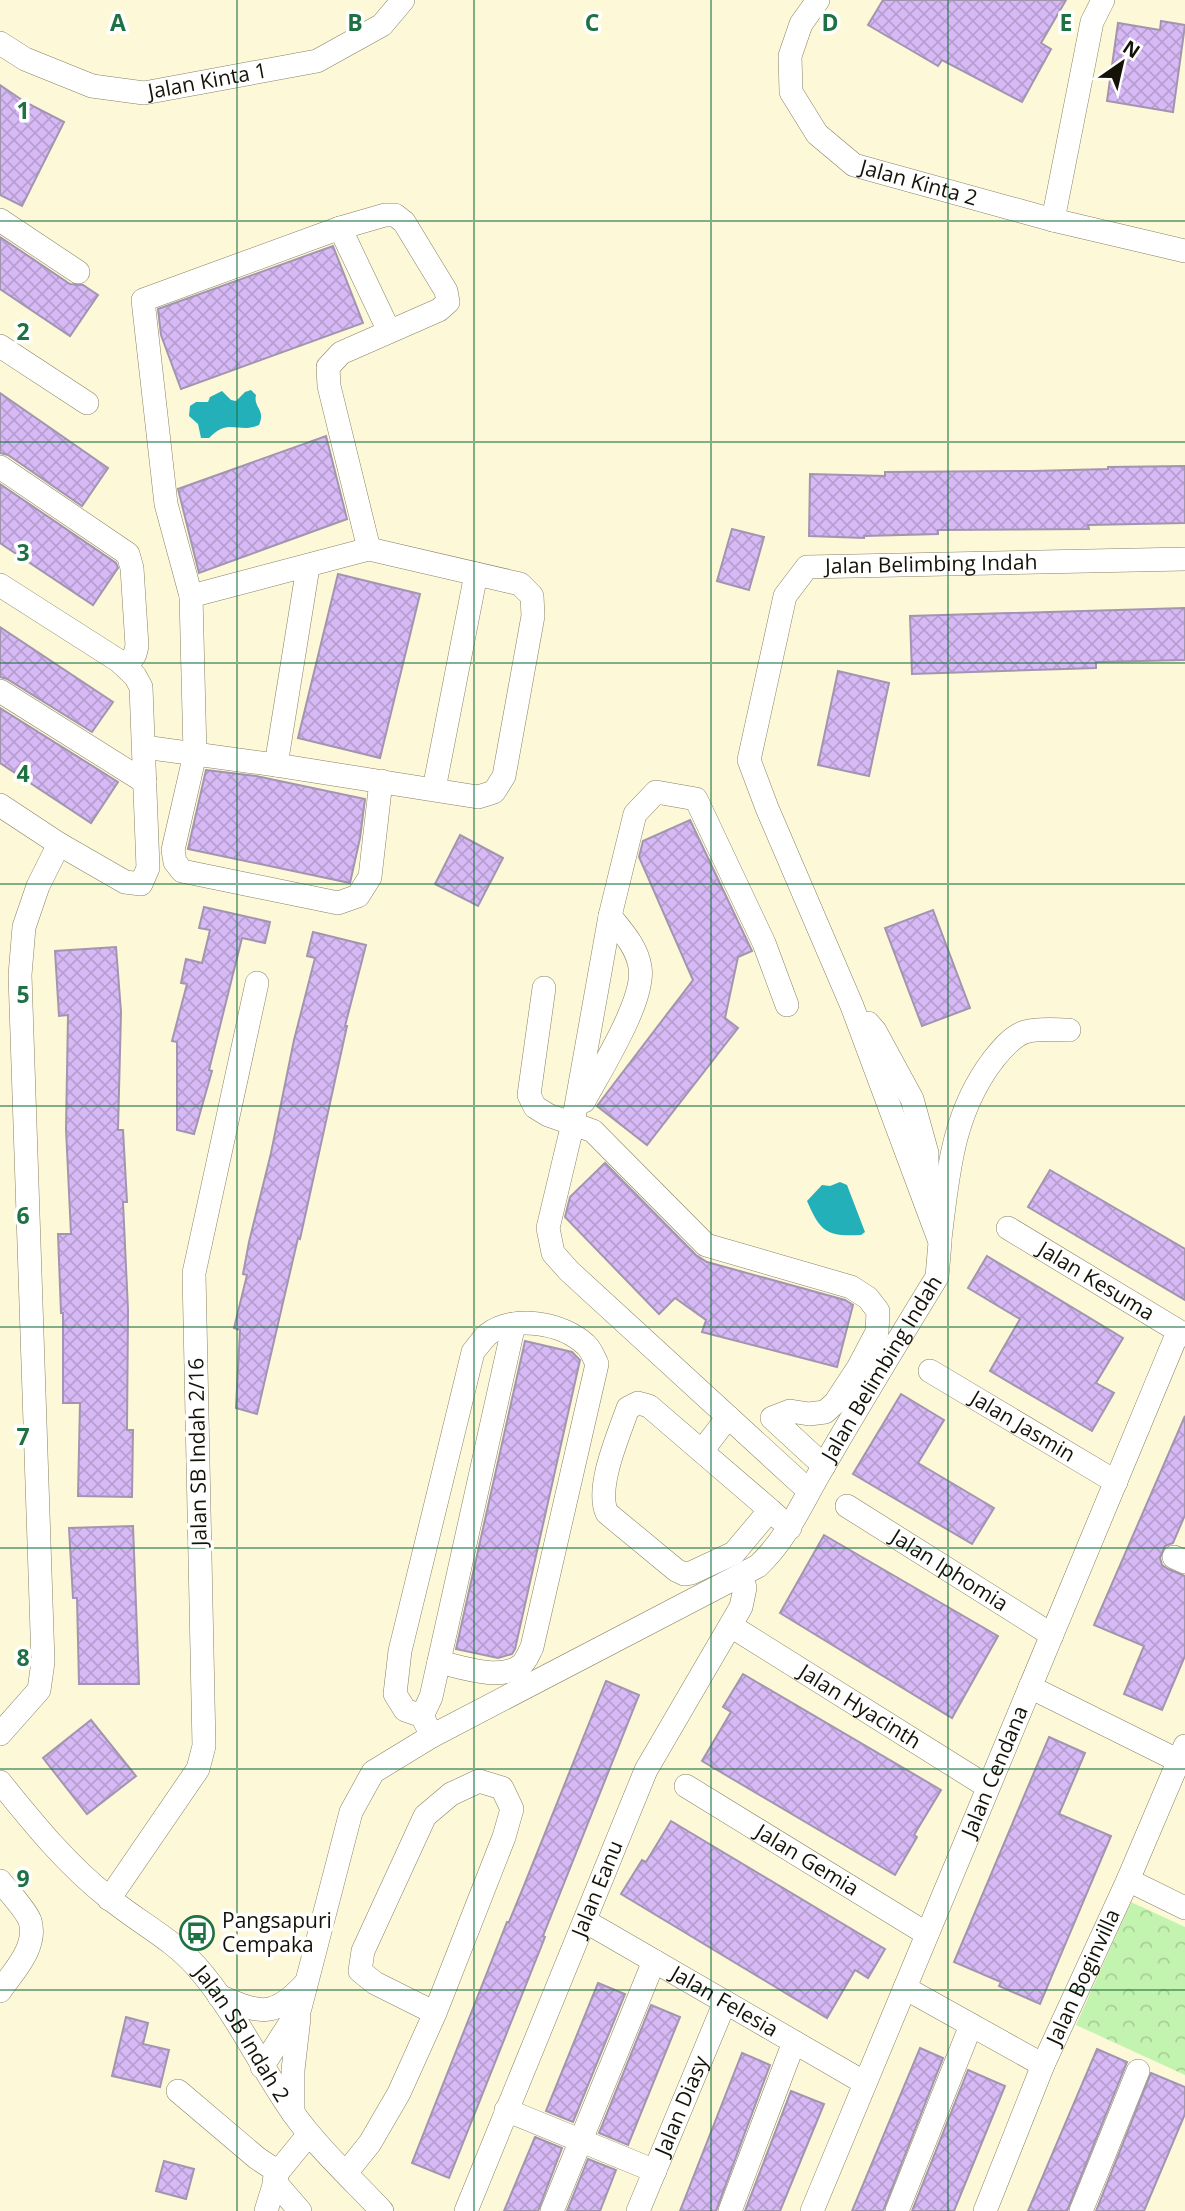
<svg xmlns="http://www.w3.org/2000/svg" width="1185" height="2211" font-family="'Open Sans',sans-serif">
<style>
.park{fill:url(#park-crowns)}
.water{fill:#24b0b9}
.building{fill:url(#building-cross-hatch);stroke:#a295b0;stroke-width:2}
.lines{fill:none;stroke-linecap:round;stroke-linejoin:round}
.minor-casing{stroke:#868165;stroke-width:24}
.minor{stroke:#fff;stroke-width:23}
.grid{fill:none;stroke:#1e7143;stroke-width:2;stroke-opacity:0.55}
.labels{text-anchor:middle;stroke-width:7;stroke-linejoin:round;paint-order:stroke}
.street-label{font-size:21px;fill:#151308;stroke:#fff}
.poi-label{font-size:21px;fill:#151308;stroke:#fff;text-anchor:start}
.grid-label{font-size:23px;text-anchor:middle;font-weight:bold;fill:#1e7143;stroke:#fff;stroke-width:7;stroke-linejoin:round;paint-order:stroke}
</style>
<defs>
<pattern id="park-crowns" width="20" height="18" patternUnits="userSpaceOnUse" patternTransform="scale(1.75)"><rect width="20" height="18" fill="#c3f4af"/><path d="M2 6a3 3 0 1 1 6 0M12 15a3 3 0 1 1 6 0" fill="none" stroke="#a7d095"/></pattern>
<pattern id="building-cross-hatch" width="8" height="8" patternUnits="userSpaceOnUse" patternTransform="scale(1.75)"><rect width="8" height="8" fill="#d6b9f5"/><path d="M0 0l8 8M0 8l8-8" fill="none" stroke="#b79ed1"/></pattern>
</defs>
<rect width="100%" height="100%" fill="#fdf8d8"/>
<path class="park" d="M1131,1902L1185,1927V2075L1076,2025Z"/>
<g class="water">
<path d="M251,390L256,395C253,408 266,409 259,425C238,434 229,417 209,438H201L198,424L189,416L190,406L196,402H208L210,397L222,391L231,400L236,401L245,392Z"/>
<path d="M840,1182L847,1185L865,1232L861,1235C826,1237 820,1231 807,1201L822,1185L830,1186Z"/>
</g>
<g class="building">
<path d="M883,0H1066L1041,43L1051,49L1022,102L942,60L938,66L868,25Z"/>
<path d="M1161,21L1185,25L1173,112L1107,101L1118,23L1160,30Z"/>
<path d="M0,85L25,102L64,122L22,206L0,195Z"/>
<path d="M0,237L70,284L83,285L98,295L70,336L0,289Z"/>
<path d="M333,246L363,323L181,389L161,335L158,309Z"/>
<path d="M0,393L108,468L82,506L8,455L0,453Z"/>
<path d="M326,436L347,519L199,573L178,489Z"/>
<path d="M1185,466V523L1088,525L1089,529L938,530V534L864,536V538L809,536L810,474L885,476V472L1033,471L1108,469V467Z"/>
<path d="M0,484L116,563L118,568L93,605L0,543Z"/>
<path d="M732,529L764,537L749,590L717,581Z"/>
<path d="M338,574L420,594L380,758L298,738Z"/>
<path d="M1185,608V660L1096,662V668L912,674L910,616Z"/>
<path d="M0,627L113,702L92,732L7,679L0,677Z"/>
<path d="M838,671L889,683L869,776L818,765Z"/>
<path d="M0,708L118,782L91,823L0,763Z"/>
<path d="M206,770L256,776L365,799L360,838L350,883L188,849Z"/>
<path d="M690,820L752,951L738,957L725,1018L738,1028L647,1145L597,1106L693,980L639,857L643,841Z"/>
<path d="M460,835L503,858L478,906L435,884Z"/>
<path d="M204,907L270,922L265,943L242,938L209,1070L212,1071L194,1134L177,1130V1042L172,1041L187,984L181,983L186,959L202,963L210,930L199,928Z"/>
<path d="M933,910L970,1008L922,1026L885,928Z"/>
<path d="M313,932L366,945L345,1026H347L300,1239L298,1238L257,1414L236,1408L240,1330L234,1328L247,1275L243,1274L249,1242L271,1153L294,1040L315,958L307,956Z"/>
<path d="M116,947L121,1012L118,1130H123L127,1202H123L128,1310L127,1430H133L132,1497L78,1496L80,1403H63V1313H61L58,1234H71L66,1129L68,1015L59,1016L55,951Z"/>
<path d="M605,1163L696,1255L707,1262L845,1300L853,1305L837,1367L702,1332L706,1320L675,1298L659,1314L565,1217L570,1197Z"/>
<path d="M1050,1170L1185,1249V1300L1028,1207Z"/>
<path d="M987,1256L1123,1338L1096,1383L1114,1393L1092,1431L990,1371L1020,1319L968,1288Z"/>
<path d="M525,1341L572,1352L580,1360L515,1649L512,1654L498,1658L456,1649Z"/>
<path d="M901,1394L944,1420L918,1463L994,1508L972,1544L853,1474Z"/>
<path d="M1185,1416V1515L1173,1543L1165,1546L1160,1558L1162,1565L1168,1569L1185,1576V1656L1162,1710L1124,1694L1144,1646L1094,1625Z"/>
<path d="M133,1526L139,1684H79L77,1598H73L69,1528Z"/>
<path d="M824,1535L998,1636L952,1718L780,1613Z"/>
<path d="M743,1674L941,1790L914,1835L917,1837L895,1875L702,1761L731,1712L723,1707Z"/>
<path d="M606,1681L639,1695L543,1936L545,1937L449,2178L412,2163L507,1922H509L523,1888Z"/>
<path d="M91,1720L136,1776L87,1814L43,1758Z"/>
<path d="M1049,1737L1085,1753L1059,1814L1111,1836L1040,2004L999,1986L1001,1982L954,1962Z"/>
<path d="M671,1821L885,1949L868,1978L855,1970L827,2018L621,1894L642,1860L646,1862Z"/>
<path d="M598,1983L625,1994L573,2122L546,2111Z"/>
<path d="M651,2005L680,2017L628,2145L599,2133Z"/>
<path d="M126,2017L148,2023L143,2044L169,2050L160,2087L112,2076Z"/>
<path d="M920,2048L943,2058L883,2211H852Z"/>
<path d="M1097,2049L1127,2062L1067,2211H1028Z"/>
<path d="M742,2053L770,2065L716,2211H680Z"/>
<path d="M968,2070L1005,2086L954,2211H912Z"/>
<path d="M1151,2073L1185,2087V2114L1144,2211H1096Z"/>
<path d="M791,2091L824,2104L780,2211H745Z"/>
<path d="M535,2137L562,2148L538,2211H504Z"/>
<path d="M588,2159L616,2170L600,2211H567Z"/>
<path d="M164,2161L194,2169L186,2199L156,2191Z"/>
</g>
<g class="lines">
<g class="minor-casing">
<g id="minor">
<path id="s1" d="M818,0L801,24L790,56L791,92L817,134L854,165L1053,220L1185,251"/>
<path id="s2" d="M0,43L25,59L92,86L144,93L317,61L382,25L403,0"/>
<path d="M0,220L78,272"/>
<path d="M1053,220L1092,22L1103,0"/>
<path d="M340,228L389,331"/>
<path d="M0,346L87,403"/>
<path d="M0,467L128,554L132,568L137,646L135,654L127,666"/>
<path d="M369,549L329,386L328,367L341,353L439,310L448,302L446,291L404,222L395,215H385L340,228L143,300L166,504L191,596L195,754L173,850L175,862L182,871L338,903L358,896L370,877L381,781"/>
<path d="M0,585L119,661L135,676L141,687L148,868L141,884L125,882L59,844L0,805"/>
<path d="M0,691L145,782"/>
<path d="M144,747L276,765L478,797L494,792L504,776L533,616L532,596L520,584L369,549L191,596"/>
<path d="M276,765L308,567"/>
<path d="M434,789L476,574"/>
<path d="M544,988L529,1095L535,1107L548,1115L593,1131L706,1245L851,1287L868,1298L878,1311L877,1332L858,1368L835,1403L825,1412L809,1414L790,1411L772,1418L824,1466"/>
<path d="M787,1005L764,943L696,799L656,792L635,814L610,916L573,1123L548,1228L553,1253L569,1271L809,1491"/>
<path d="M868,1023L875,1031L912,1099L927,1153V1192"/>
<path d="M584,1101C600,1071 646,999 640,967C637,947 622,931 610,916"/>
<path id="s3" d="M1008,1228L1185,1335"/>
<path d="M940,1239C948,1174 952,1114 993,1060C1001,1050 1012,1036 1025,1032C1038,1028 1056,1030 1069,1030"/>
<path id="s4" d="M930,1371L1116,1482"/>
<path d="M702,1451L728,1417"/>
<path id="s5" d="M847,1506L1052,1635"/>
<path d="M770,1510L734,1553L691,1573L684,1574L676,1570L607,1513C595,1488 619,1434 628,1408L638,1403L649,1406L770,1510L790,1528"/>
<path d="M1174,1557L1185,1562"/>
<path id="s6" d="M731,1626L988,1787"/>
<path d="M1030,1687L1179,1761"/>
<path d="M422,1716L431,1697L514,1324"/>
<path d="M0,1734L39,1690L43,1662L20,975L24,927L38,886L59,844"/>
<path d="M432,1736L422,1716L405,1710L395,1694L400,1651L473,1352C477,1347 482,1340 487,1335C514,1314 563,1323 586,1345C591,1349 594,1358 597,1364L532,1647C529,1653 526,1662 520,1666C499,1681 462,1667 439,1662"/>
<path id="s7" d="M0,1782C33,1823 67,1865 109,1898C138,1922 171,1938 196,1966C235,2010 259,2065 293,2113C318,2148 352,2179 382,2211"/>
<path id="s8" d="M686,1786L927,1934"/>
<path d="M1128,1880L1185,1908"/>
<path d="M0,1881C8,1891 26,1910 30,1921C38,1947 13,1972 0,1991"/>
<path d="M109,1899L198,1769L204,1746L194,1273L257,983"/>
<path id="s9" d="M585,1921L865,2083"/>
<path d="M905,1988L1043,2065"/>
<path d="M219,1996C260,2013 272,2019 304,1985"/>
<path id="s10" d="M262,2067L300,2008L351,1812L373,1772L432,1736L758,1566C789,1537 804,1498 826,1462C862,1400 899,1339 937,1277L940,1242L852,1006L767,808L749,760L785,596L807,567L1185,559"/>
<path d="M178,2091L257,2158L278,2172"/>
<path d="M506,2110L655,2171"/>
<path d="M293,2113V2070L299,2018"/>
<path d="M346,2173L370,2143L399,2093L435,2013L504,1837L512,1809L502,1788L479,1781L451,1794L425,1816L363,1951L360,1971L375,1983L435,2013"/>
<path d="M274,2181L300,2211"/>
<path d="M266,2211L278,2172L309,2134"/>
<path id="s11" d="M466,2211L646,1770L741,1607L745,1588L741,1576"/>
<path d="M552,2211L654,1961"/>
<path id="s12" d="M638,2211L725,2002"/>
<path d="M730,2211L794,2042"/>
<path id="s13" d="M812,2211L1178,1332"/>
<path d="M897,2211L971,2025"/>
<path id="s14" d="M985,2211L1043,2065L1128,1880L1185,1746"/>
<path d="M1081,2211L1138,2071"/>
</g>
</g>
<use href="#minor" class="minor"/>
</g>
<path class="grid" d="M237,0V2211M474,0V2211M711,0V2211M948,0V2211M0,221H1185M0,442H1185M0,663H1185M0,884H1185M0,1106H1185M0,1327H1185M0,1548H1185M0,1769H1185M0,1990H1185"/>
<defs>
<g id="bus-ring" transform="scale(1.75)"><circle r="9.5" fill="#fff" stroke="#1e7143" stroke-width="1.5"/><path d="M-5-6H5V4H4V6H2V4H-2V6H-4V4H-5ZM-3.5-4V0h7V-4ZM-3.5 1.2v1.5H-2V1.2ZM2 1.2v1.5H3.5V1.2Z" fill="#1e7143"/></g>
</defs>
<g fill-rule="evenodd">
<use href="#bus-ring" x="197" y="1933"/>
</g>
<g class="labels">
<g class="street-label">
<text dy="7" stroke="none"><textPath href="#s2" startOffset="219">Jalan Kinta 1</textPath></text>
<text dy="7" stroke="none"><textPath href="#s1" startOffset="264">Jalan Kinta 2</textPath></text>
<text dy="7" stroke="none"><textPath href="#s10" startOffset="1978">Jalan Belimbing Indah</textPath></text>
<text dy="7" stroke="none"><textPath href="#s3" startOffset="103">Jalan Kesuma</textPath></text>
<text dy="7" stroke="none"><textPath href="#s10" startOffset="989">Jalan Belimbing Indah</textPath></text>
<text dy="7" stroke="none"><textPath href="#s4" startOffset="108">Jalan Jasmin</textPath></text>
<text transform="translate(198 1452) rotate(-91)" y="7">Jalan SB Indah 2/16</text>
<text dy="7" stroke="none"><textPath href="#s5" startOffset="121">Jalan Iphomia</textPath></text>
<text dy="7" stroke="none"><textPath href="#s6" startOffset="152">Jalan Hyacinth</textPath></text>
<text dy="7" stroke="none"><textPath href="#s13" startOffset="476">Jalan Cendana</textPath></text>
<text dy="7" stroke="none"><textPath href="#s8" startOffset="142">Jalan Gemia</textPath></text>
<text dy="7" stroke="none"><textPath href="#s11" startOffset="348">Jalan Eanu</textPath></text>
<text dy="7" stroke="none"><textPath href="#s14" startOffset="254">Jalan Boginvilla</textPath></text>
<text dy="7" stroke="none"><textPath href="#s9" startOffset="161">Jalan Felesia</textPath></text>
<text dy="7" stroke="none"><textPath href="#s7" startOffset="352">Jalan SB Indah 2</textPath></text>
<text dy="7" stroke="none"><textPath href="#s12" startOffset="114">Jalan Diasy</textPath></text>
</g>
<g class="poi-label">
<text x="222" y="1928">Pangsapuri<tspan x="222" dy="24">Cempaka</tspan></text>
</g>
</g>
<g class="grid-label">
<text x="118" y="31">A</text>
<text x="355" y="31">B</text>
<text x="592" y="31">C</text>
<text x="830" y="31">D</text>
<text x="1066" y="31">E</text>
<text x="23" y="119">1</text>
<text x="23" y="340">2</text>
<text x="23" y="561">3</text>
<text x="23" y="782">4</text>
<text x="23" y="1003">5</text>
<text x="23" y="1224">6</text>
<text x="23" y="1445">7</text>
<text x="23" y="1666">8</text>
<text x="23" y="1887">9</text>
</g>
<g transform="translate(1122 63) rotate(34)" stroke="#ffffff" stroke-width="5" paint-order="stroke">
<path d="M0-5L12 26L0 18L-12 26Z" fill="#151308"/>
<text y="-10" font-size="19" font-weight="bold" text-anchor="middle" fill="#151308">N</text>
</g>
</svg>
